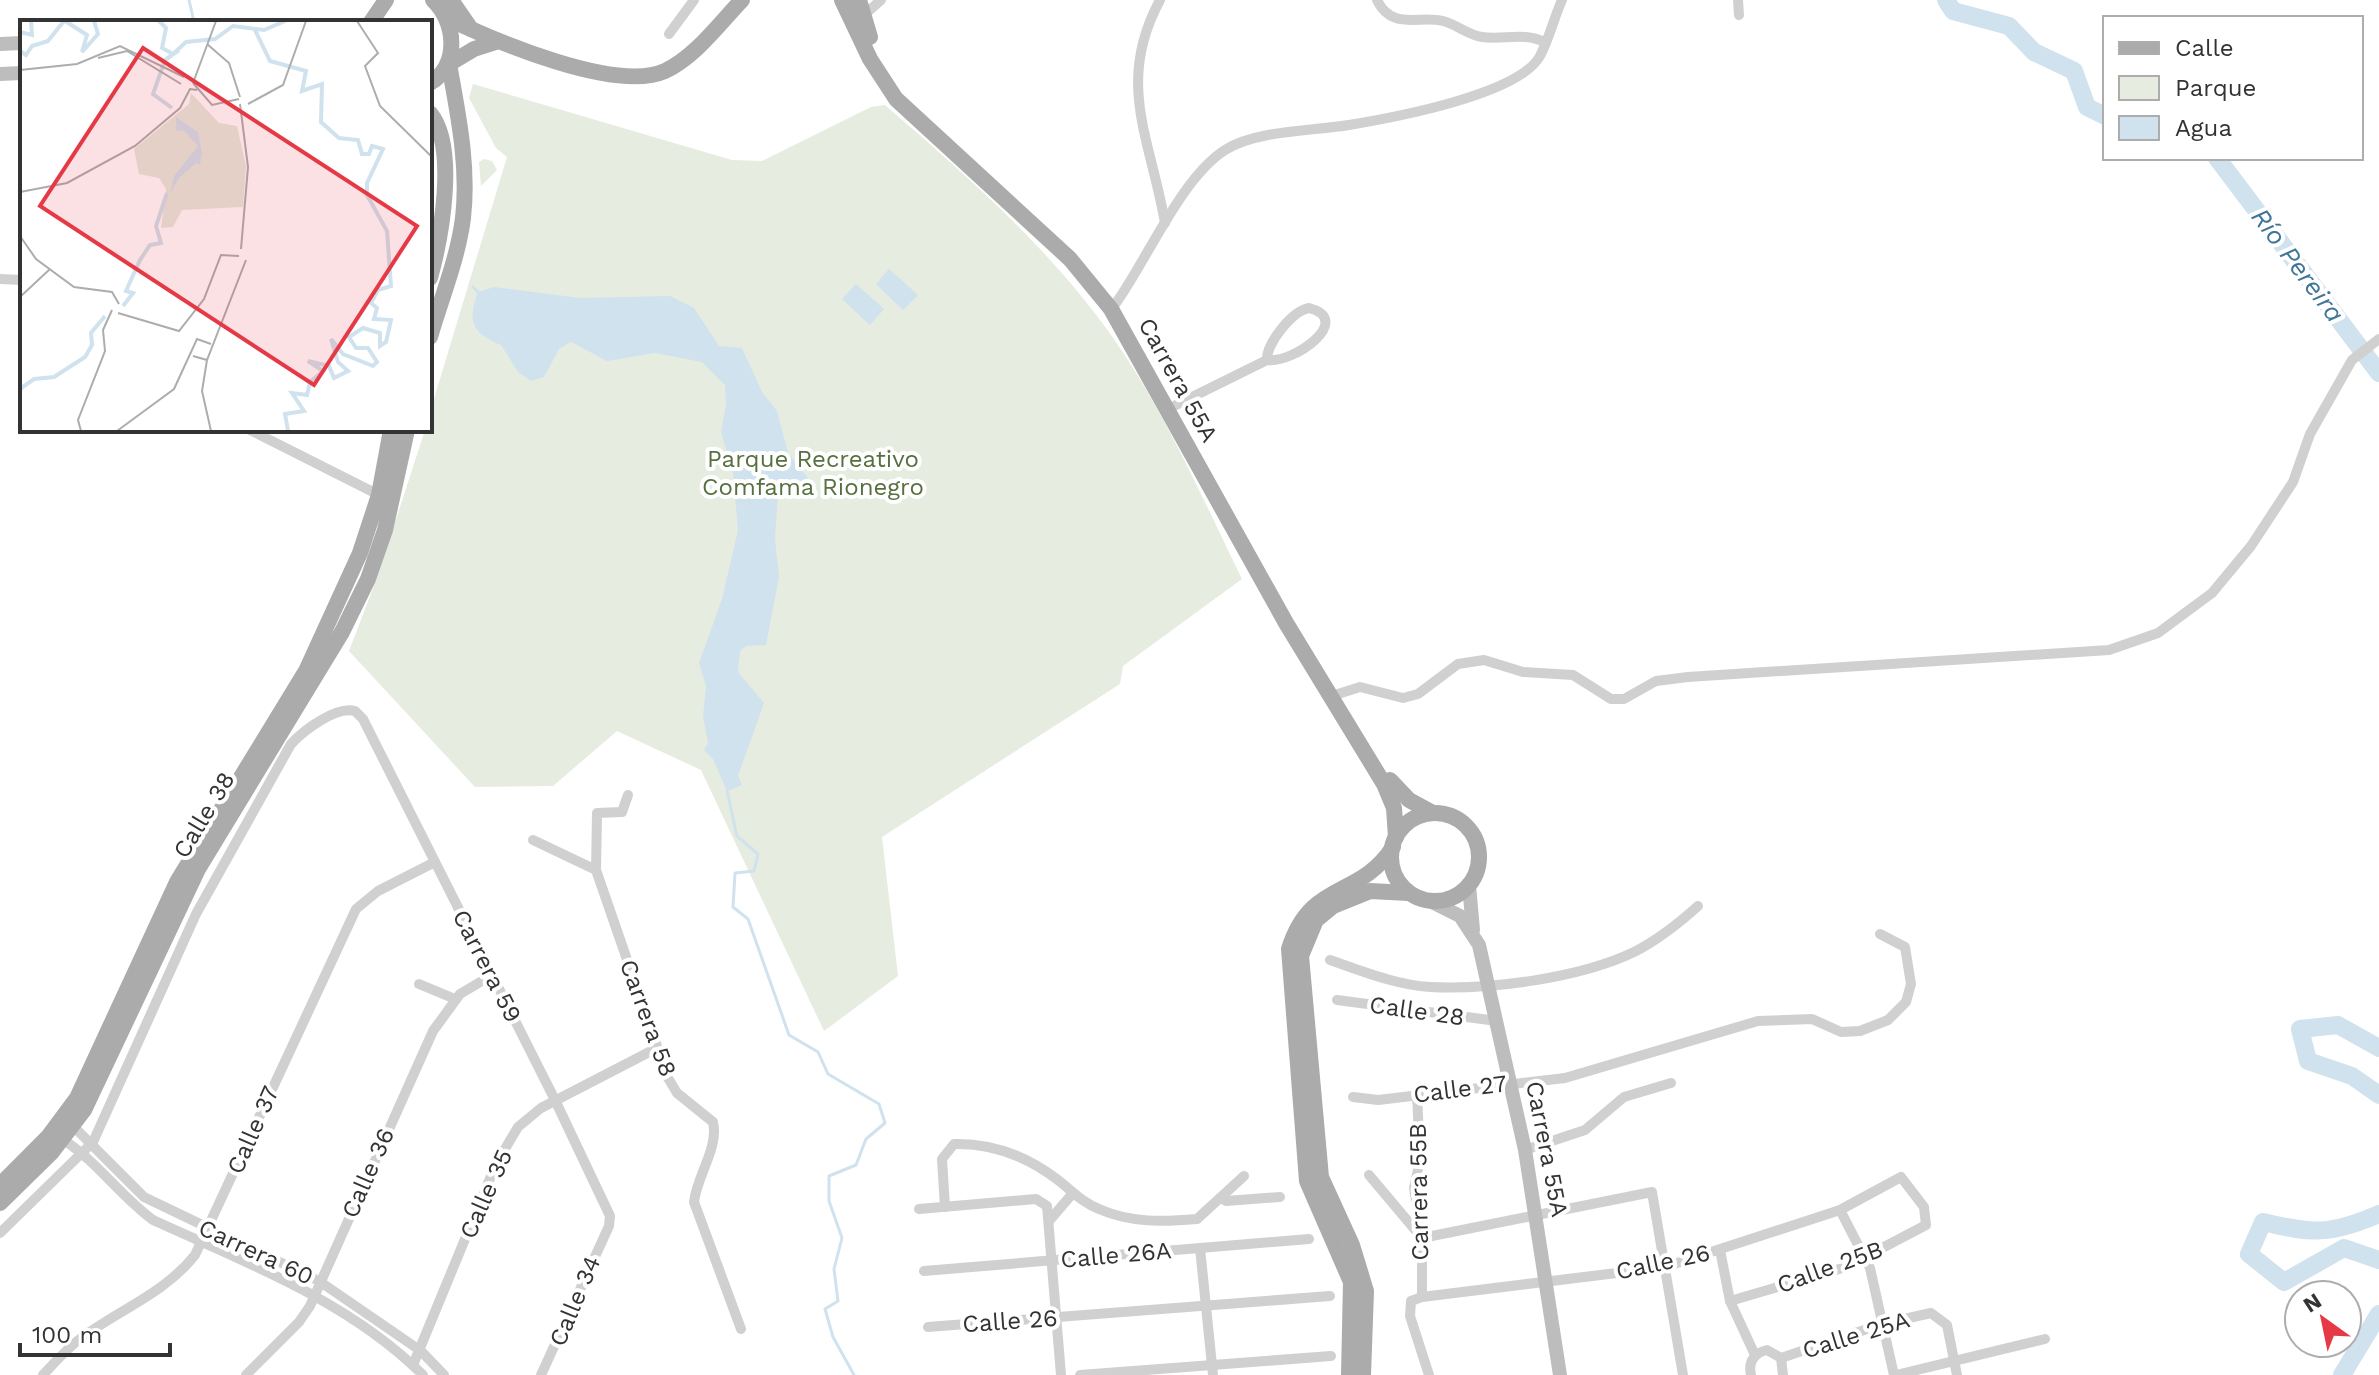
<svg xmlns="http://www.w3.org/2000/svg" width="2379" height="1375" font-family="'Work Sans',sans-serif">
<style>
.green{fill:#e6ecdf}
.water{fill:#cfe2ee}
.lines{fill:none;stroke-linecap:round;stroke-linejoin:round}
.stream{stroke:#cfe2ee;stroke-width:3}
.river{stroke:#cfe2ee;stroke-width:18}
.street{stroke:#d0d0d0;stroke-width:10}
.secondary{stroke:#bdbdbd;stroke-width:14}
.primary{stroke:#ababab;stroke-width:16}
.labels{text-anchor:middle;stroke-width:8;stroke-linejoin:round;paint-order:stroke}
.street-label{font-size:24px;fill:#333;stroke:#fff}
.park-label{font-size:24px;fill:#56703f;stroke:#fff}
.water-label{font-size:26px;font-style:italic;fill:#3f7597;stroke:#fff}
.inset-river{fill:none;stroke:#cfe2ee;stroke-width:4}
.inset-road{fill:none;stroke:#adadad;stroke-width:2}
.view{fill:#e63946;fill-opacity:0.15;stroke:#e63946;stroke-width:4}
.inset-edge{fill:none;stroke:#333;stroke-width:4}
</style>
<rect width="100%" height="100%" fill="#fff"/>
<g class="green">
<path d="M473,84L732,160L762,161L871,107L885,105C959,169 1038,238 1097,316C1157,394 1199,491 1242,579L1123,666L1120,684L882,837L898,976L824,1031L701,770L617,731L553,786L475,787L349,651L377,578L425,430H430V412L507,157L496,148L469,98Z"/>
<path d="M484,159L492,161L497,170L481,186L479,162Z"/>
</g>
<g class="water">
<path d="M889,269L918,295L903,310L876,284Z"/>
<path d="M856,284L884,309L870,325L842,299Z"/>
<path d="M494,287L580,298L670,296L694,308L719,346L742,348L762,392L777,411L788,453L815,487L799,497L778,492L775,539L779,577L766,645L746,646L740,651L738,672L764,703L738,776L742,785L727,791L713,759L704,750L708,743L703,716L706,686L699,663L722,599L738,530L733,473L721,432L726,405L725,385L702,362L655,353L607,361L571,342L559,349L544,377L531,381L518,372L501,345C472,333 467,322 478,292Z"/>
</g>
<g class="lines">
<g class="stream">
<path d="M189,0L194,22"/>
<path d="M473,287L478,292"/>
<path d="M727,791L737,836L758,854L754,871L735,873L733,907L748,919L789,1035L818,1052L828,1074L879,1104L885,1123L866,1139L856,1165L829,1176V1201L842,1238L834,1269L838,1301L825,1309L833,1337L854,1375"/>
</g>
<g class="river">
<path d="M1946,0L1953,11L2009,26L2034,52L2074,71L2087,107L2105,116"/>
<path d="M2217,158L2379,373"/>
<path d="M2379,1048L2338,1025L2300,1029L2308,1061L2352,1076L2379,1095"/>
<path d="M2379,1214C2331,1235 2312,1234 2263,1222L2249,1254L2284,1282L2344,1248L2379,1260"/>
<path d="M2342,1375L2379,1314"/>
</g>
<g class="street">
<path d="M1160,0C1115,83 1151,140 1165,223"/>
<path d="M1377,0C1392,31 1419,15 1443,21C1456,24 1468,35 1482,37C1503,40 1525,32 1544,42"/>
<path d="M1738,0L1739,15"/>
<path d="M863,16L881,0"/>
<path d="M669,34L694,0"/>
<path d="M0,279L22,280"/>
<path d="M1116,303C1147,260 1181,178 1225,150C1256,130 1313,131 1349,125C1391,118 1519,95 1540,56C1549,39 1554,18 1562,0"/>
<path d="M1176,405L1267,360C1293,364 1355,320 1309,308C1292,311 1266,344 1267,360"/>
<path d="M250,430L379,495"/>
<path d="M1338,694L1360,687L1403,698L1418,694L1458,664L1484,660L1523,672L1573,675L1611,699H1624L1656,681L1688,677L2109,650L2158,633L2212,593L2251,546L2293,482L2310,434L2352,360L2379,339"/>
<path d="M533,840L596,870L597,813L622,812L628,795"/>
<path d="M596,870L668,1078L677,1093L713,1122C719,1148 697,1175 694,1202L741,1329"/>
<path d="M1330,960C1362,971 1396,985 1430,987C1490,990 1580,978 1634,952C1658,940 1678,924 1698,906"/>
<path d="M419,984L455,999"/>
<path d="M1337,1000L1497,1021"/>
<path d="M1417,1094L1420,1160L1414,1188L1422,1238V1297"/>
<path d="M1353,1097L1378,1100L1565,1078L1758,1021L1812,1019L1841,1032L1860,1031L1888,1020L1906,1002L1911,984L1905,947L1880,934"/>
<path d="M73,1126L144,1197L319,1281L421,1351L444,1375"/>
<path d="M62,1139C97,1161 120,1196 153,1220C247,1263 349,1301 423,1375"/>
<path d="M1525,1150L1585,1130L1624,1097L1671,1083"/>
<path d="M1369,1175L1422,1238L1652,1192L1683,1375"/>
<path d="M1221,1198L1226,1201L1280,1197"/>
<path d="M945,1207L942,1159L954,1144C992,1143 1028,1157 1058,1180C1072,1191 1083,1203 1099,1209C1131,1223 1163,1222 1197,1219L1244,1176"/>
<path d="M919,1209L1036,1199L1047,1206L1061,1375"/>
<path d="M1840,1210L1870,1268L1894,1375"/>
<path d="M1049,1221L1073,1193"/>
<path d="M0,1233L93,1142L196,914L291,744C304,730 336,706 355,711L363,719L555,1100L610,1216L609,1226L541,1375"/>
<path d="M1200,1248L1213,1375"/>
<path d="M1720,1250L1730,1301L1755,1355"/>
<path d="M924,1271L1309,1239"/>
<path d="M928,1327L1330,1296"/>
<path d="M1781,1358L1882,1324L1931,1313L1947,1325L1957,1375"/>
<path d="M413,1365L496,1164L518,1127L541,1108L657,1048"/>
<path d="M43,1375C56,1361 68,1347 84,1336C121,1309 166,1292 195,1255L356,909L378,891L433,863"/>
<path d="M246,1375L299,1322L310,1306L433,1031L460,994L492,975"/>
<path d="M1080,1375L1331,1356"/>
<path d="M1429,1375L1410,1316L1411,1301L1422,1297L1665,1267L1840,1210L1901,1177L1924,1207L1926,1225L1846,1267L1730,1301"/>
<path d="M1751,1375C1748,1362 1754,1353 1767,1350L1781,1358L1783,1375"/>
<path d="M1896,1375L2045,1339"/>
</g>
<g class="secondary">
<path d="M0,44L22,43"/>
<path d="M0,74L22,73"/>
<path d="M1469,885L1473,930"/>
<path d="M1430,901L1460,916L1479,945L1525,1150L1560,1375"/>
</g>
<g class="primary">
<path d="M451,0L471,29"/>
<path d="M842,0L870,59L896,99L1070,259L1111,309L1286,623L1384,784L1394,808L1396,837"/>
<path d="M859,0L870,37"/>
<path d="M447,18C495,41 616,93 665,71C695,57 719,24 742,0"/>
<path d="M371,22L386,0"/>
<path d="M430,83C460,65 456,22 433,0"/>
<path d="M430,113C458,147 441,238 430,278"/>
<path d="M430,337C441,299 458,258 463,218C469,166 458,114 449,64L474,49L496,42"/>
<path d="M1390,780L1409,800L1433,813"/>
<circle cx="1435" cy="857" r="44"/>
<path d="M0,1185L48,1137L77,1098L177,882L306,671L360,553L379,495L391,430"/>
<path d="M0,1203L52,1152L84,1110L198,869L342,632L368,579L385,530L407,430"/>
<path d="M1349,1375L1351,1282L1307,1181L1289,949C1311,879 1359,900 1393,847"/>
<path d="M1363,1375L1366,1291L1352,1245L1321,1177L1301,956L1316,920L1333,906L1370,891L1409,893"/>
</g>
</g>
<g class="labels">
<g class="street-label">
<text transform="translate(1178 380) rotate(61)" y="8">Carrera 55A</text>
<text transform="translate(204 815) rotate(-59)" y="8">Calle 38</text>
<text transform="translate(487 966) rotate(63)" y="8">Carrera 59</text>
<text transform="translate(1417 1011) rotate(8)" y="8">Calle 28</text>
<text transform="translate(648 1018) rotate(70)" y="8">Carrera 58</text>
<text transform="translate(1460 1089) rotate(-7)" y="8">Calle 27</text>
<text transform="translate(253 1130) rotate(-66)" y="8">Calle 37</text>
<text transform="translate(1547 1149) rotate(79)" y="8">Carrera 55A</text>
<text transform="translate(368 1173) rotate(-66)" y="8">Calle 36</text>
<text transform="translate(1419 1192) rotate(-91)" y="8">Carrera 55B</text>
<text transform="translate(486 1194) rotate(-66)" y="8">Calle 35</text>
<text transform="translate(256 1252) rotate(25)" y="8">Carrera 60</text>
<text transform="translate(1116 1255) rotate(-5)" y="8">Calle 26A</text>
<text transform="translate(1663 1262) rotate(-12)" y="8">Calle 26</text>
<text transform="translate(1830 1267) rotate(-20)" y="8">Calle 25B</text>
<text transform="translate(575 1301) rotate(-67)" y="8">Calle 34</text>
<text transform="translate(1010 1321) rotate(-4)" y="8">Calle 26</text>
<text transform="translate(1856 1335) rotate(-17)" y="8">Calle 25A</text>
</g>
<g class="park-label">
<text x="813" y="467">Parque Recreativo<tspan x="813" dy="28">Comfama Rionegro</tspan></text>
</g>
<g class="water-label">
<text transform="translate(2298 265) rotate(53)" y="9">Río Pereira</text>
</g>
</g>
<g transform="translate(20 20)">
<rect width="412" height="412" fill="#fff"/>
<path d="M171,73L199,103L217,106L226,146L223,187L162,190L153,207L141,208L146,169L139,158L119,154L114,129L169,84Z" fill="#e6ecdf"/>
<path d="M156,97L178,112L182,133L180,145L176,143L159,158L150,174L154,156L178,126L163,110L156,111Z" fill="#cfe2ee"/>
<path class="inset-river" d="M45,1L67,15L62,32L78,14L74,1M139,1L146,8L142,28L153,34L166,22L195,19L213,6L244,10L265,1M235,10L250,41L286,51L282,71L302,64L301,102L319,118L338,120L342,134H349L352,126L363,129L347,163V175L367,211L371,266L358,270L351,283L357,288L354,299L371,300L366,322L360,326V313L343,308L329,317L336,328H348L357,342L353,346L323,334L311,319L318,342L328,351L314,358L309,346L288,341L303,351L290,362L287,375L272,373L284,391L265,394L268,411M0,12L12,15L11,1M0,31L6,35L12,26L28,21L44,1M152,88L133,74L145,40L159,30M103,286L113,273L106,271L120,240L130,225L141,223L136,206L147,173M0,369L14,359L34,357L65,337L72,325L71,313L85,296"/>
<path class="inset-road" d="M337,1L358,33L345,46L360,86L412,137M187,24L209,43L220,77M78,38L107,31L161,64M0,50L57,44L100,26L164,57M173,63L196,1M173,63L192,85L219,79M220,84L228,147L221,229M228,84L263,65L286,1M0,172L47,163L115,126L160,88L170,69L177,70M0,216L16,239L54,267L92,272L99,284M0,277L30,249M98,293L159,311L184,279L201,235L219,236M173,336L187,340L226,240M187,340L182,371L191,411M61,411L58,400L85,331L83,310L92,290M97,411L154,369L177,319L191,324"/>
<path class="view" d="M123,28L397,206L294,365L20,186Z"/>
<rect width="412" height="412" class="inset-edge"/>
</g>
<rect x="2103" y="16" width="260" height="144" fill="#ffffff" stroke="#adadad" stroke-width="2"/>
<rect x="2119" y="42" width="40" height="12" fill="#ababab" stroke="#adadad" stroke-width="2"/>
<text x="2175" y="56" font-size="24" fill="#333333">Calle</text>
<rect x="2119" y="76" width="40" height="24" fill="#e6ecdf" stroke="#adadad" stroke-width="2"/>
<text x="2175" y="96" font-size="24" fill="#333333">Parque</text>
<rect x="2119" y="116" width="40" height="24" fill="#cfe2ee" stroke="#adadad" stroke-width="2"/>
<text x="2175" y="136" font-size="24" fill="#333333">Agua</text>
<g transform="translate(2323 1319) rotate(327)"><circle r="38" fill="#ffffff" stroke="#adadad" stroke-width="2"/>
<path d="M0-6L14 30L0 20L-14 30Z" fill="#e63946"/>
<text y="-12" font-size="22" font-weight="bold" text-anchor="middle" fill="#333333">N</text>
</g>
<path d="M20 1343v12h150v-12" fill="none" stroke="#333333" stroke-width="4"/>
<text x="32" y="1343" font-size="24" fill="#333333" stroke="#ffffff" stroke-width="6" paint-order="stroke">100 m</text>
</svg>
